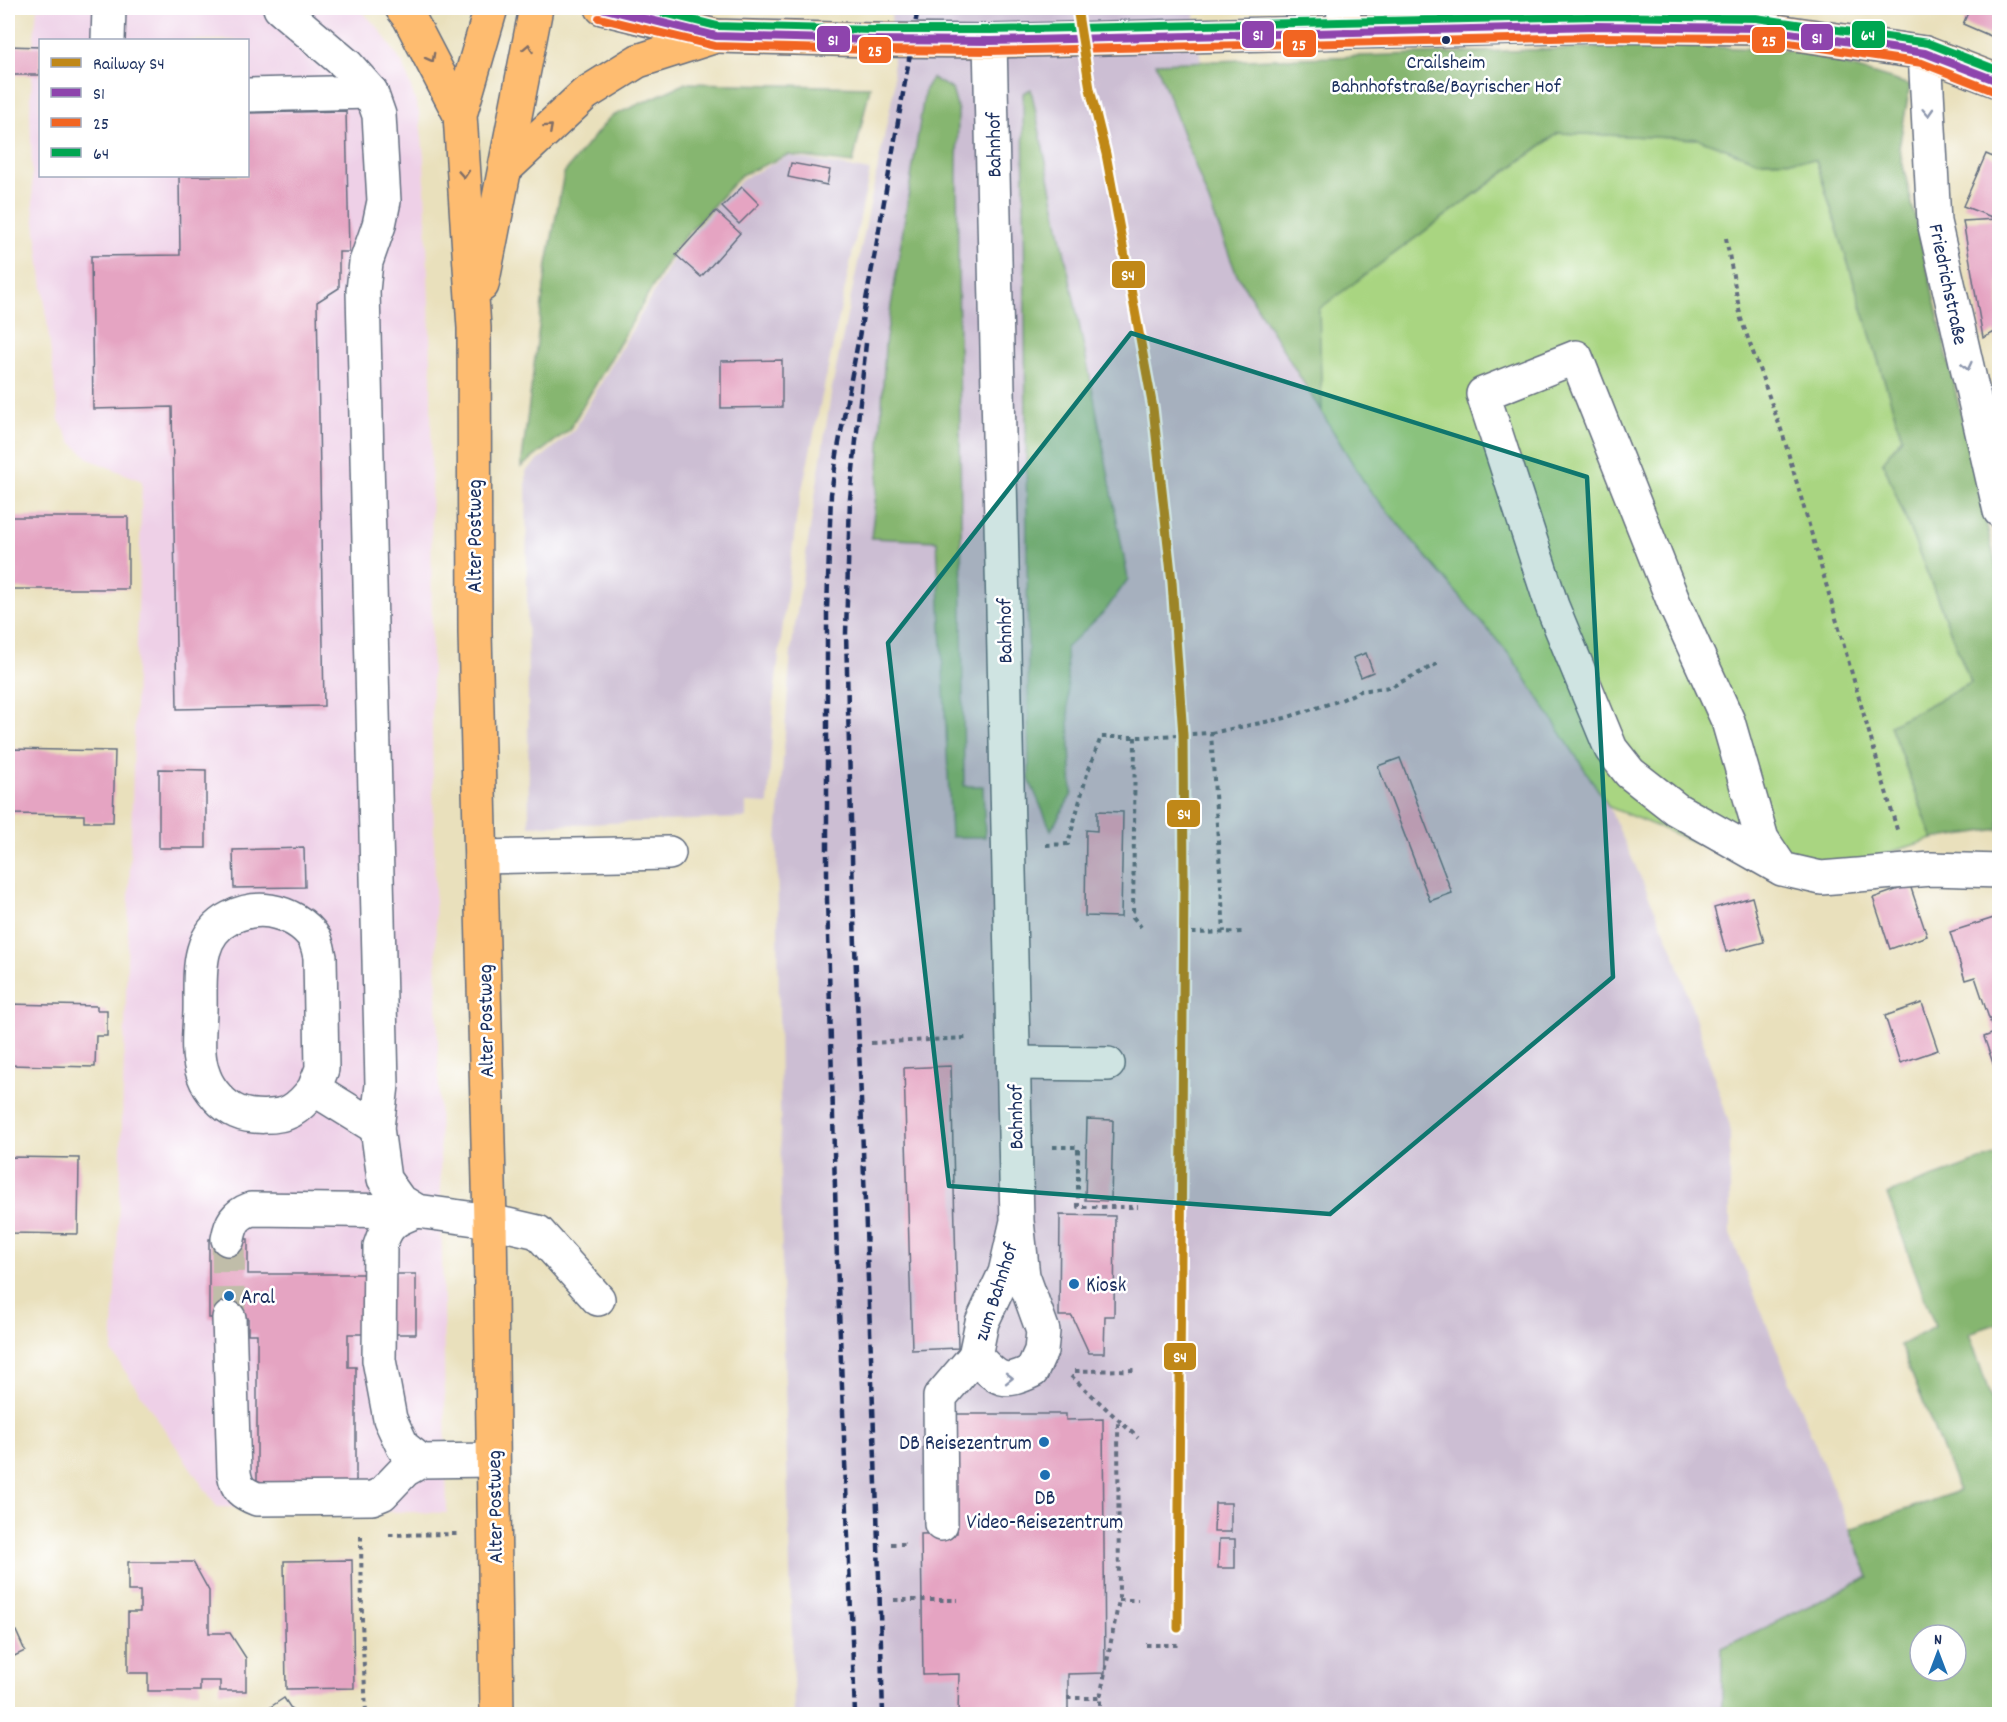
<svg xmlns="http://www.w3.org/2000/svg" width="2007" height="1722" font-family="Dekko,sans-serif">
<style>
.built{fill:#eed0e7;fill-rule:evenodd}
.industrial{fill:#ccbed3}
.green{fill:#a9d581;stroke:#628270;stroke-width:1.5}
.forest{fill:#86b66f;stroke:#507266;stroke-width:1.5;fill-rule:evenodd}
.building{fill:#e5a4c2}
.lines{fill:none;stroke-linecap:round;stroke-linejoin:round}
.minor-tunnel{stroke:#c0bda9;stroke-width:33;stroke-dasharray:33 16;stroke-linecap:butt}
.minor-casing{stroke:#636d7f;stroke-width:36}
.major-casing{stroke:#636d7f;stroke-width:36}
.path{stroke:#636d7f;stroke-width:4;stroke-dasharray:4.5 4.5;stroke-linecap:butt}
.minor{stroke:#fff;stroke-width:33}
.major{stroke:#febc70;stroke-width:33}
.rail{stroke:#1b2f5e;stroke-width:4.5;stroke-dasharray:9 4.5;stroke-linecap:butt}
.bus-1-casing{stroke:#fff;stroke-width:12}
.bus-2-casing{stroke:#fff;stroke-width:12}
.bus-3-casing{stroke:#fff;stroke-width:12}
.bus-1{stroke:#8e44ad;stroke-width:8}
.bus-2{stroke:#f26522;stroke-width:8}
.bus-3{stroke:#00a651;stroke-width:8}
.rail-1-casing{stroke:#fff;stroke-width:14}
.rail-1{stroke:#c08818;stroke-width:9}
.oneway{stroke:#816e66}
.oneway2{stroke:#8d97ae}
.marked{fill:#0f766e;fill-opacity:0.2;stroke:#0f766e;stroke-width:4.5;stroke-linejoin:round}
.bus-dot{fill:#1b2f5e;stroke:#fff;stroke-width:2}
.poi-dot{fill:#1f6fb2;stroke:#fff;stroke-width:2}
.labels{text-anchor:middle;stroke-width:5;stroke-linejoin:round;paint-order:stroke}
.bus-label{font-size:20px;fill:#1b2f5e;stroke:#fff}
.street-label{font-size:21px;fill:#1b2f5e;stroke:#fff}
.poi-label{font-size:21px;fill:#1b2f5e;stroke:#fff;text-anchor:start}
.line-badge{stroke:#fff;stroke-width:2}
.badge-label{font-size:16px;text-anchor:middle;font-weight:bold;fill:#fff}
</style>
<rect width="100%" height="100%" fill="#fff"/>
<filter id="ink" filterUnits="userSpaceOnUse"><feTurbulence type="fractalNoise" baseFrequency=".0167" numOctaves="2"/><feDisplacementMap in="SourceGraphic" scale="12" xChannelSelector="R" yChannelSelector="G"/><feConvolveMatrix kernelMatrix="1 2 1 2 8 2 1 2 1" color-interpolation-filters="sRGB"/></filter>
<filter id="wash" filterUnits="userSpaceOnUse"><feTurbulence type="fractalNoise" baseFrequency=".008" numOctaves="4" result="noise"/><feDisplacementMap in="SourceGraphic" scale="24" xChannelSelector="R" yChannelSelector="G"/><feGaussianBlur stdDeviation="1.35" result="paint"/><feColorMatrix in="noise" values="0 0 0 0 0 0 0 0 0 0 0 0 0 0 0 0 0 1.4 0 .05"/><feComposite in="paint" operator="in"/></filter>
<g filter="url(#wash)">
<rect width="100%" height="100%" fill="#e9e0bc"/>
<path class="built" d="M37,8H359L379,29L404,66L419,112L424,156L431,361L432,733L447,1513L217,1507L112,1352L120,1184L142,481L91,460L71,442L59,420L33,206L30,112L32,75H40V47H33ZM40,40H248V176H40Z"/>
<g class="industrial">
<path d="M891,8H1194L1201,62L1157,63L1236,273L1368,487L1513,659L1609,807L1674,952L1730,1126V1234L1869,1577L1722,1648V1714H794L782,1279L777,840L791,651L832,388L894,89Z"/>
<path d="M788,156L870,171L797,513L774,696L768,804L746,803V818L529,826L526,471L573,431L680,247L721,200L744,178Z"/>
</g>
<path class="green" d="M1559,133L1699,139L1758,161L1816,160L1902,437L1883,462L1971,683L1890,725L1933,839L1825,872L1771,873L1609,807L1513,659L1367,487L1322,413L1318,309Z"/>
<g class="forest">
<path d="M1677,45L1799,51L1910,85L1899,148L1999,578V829L1933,839L1890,725L1971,683L1883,462L1902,437L1816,160L1758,161L1699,139L1558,133L1319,309L1322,413L1236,273L1156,63Z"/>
<path d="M932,78L952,89L958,110L957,173L964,786H983L985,837H951L937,541L871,538L879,468L885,345L925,89Z"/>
<path d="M686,83L870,87L853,163L788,155L741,175L676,247L569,430L521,467L547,264L564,173L610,117Z"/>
<path d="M1031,89L1094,397L1128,579L1106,610L1066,648L1072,794L1051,830L1029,779L1023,93Z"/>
<path d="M1999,1154V1190L1996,1191L2000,1206L1999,1323L1969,1333L1999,1422V1714H1722V1648L1869,1577L1850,1529L1959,1491L1900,1345L1935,1327L1887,1194ZM1920,1635H1956V1671H1920Z"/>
</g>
<g id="blocks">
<g class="building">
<path d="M1932,8H1950L1947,13Z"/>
<path d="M1970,8H2000V40L1963,24Z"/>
<path d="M8,46L40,47V75H8Z"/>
<path d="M346,111L349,252H339V288L317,302L324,706L177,709L172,407L93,409L91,256L180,255L179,176H248V113Z"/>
<path d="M1986,154L2000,160L1998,354L1995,332L1983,338L1963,221L1997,219L1963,206Z"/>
<path d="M791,163L830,170L827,185L788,177Z"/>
<path d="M742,187L759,204L739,224L722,207Z"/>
<path d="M716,211L740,233L701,277L676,255Z"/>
<path d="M782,360V407L721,408V361Z"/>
<rect x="8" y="517" width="120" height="72"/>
<path d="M1366,653L1373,672L1361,677L1353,658Z"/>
<path d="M8,749L115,751L113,822H84V815L8,814Z"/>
<path d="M1400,758L1452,893L1430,901L1378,766Z"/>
<path d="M159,769L206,770V848H159Z"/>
<path d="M1097,811L1123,812L1121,917L1085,916L1086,830L1097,831Z"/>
<path d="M304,848L305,887L234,888L233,850Z"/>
<path d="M1910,885L1927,936L1890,949L1873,898Z"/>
<path d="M1752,897L1764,942L1726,952L1714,908Z"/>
<path d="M1997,917L2000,922V1075H1997L1984,1037L1994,1033L1975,977L1965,980L1950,932Z"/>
<path d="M1922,1003L1938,1050L1900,1063L1885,1016Z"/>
<path d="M8,1004L97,1006V1010H107V1036H96L95,1067L8,1065Z"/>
<path d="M951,1066L958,1348L912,1350L904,1068Z"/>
<path d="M1087,1119L1113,1120L1111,1201L1085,1200Z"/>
<path d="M8,1157L79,1158L78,1234L8,1233Z"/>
<path d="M1060,1215L1115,1216L1114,1316H1105L1104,1353H1089L1072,1316H1059Z"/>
<path d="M209,1239H248V1274H416V1334H348V1367H356V1485H257V1334H248V1318H209Z"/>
<path d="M957,1414H1066V1420L1103,1419L1105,1673L1068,1674V1714H958L959,1674L923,1675L921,1534L957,1533Z"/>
<path d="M1215,1503H1231V1532H1214Z"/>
<path d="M1219,1539H1235V1568H1218Z"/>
<path d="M352,1560L354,1688L286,1689L284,1561Z"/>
<path d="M128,1562H193L209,1591V1633H230L246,1658V1691H220V1681H200V1691H148V1673H128V1612H140V1591H128Z"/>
<path d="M16,1631L25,1651L8,1659V1635Z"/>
<path d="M284,1698L292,1710L285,1714H264L263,1712Z"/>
</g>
</g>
</g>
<g filter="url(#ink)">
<use href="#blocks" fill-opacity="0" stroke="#636d7f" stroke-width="1.5"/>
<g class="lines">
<path class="minor-tunnel" d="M228,1239L229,1318"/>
<g class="minor-casing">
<g id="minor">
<path d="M280,8L347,65L371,92L379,115L384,201L379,225L366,262L363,291L382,1085L377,1128L384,1179L399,1200L417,1211L490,1221L538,1232L598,1299"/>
<path d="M1343,32L1344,8"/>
<path d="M108,40L109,8"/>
<path d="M990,41L1017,1221L1023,1276L1043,1331L1041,1351L1032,1371C1001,1386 997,1378 975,1356L982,1322L1005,1273L1017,1221"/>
<path d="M1925,53L1934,222L2000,511"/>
<path d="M248,95L371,92"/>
<path d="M481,857L669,853"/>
<path d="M1782,869L1762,839L1728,721L1674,603L1576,357L1483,394L1552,606L1611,749L1630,773L1676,809L1782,869L1821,878L1931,869L2000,871"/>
<path d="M1014,1063L1108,1064"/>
<path d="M314,1089C307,1098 300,1106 291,1111C278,1118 250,1118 237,1112C223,1106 209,1090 204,1076C196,1056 199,1033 200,1012C201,978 194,936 230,918C242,912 256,909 270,911C287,914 305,923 315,939C317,944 319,951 320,957L322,1069L314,1089L377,1128"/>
<path d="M417,1211C395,1219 387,1223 380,1246L379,1360L390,1419L403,1447L421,1461"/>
<path d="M228,1239C231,1223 235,1215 251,1209L417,1211"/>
<path d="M229,1318L234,1473C237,1490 242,1493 257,1499L372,1498L382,1494L405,1470L421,1461L492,1460"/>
<path d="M941,1524L940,1397L975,1356"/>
</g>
</g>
<g class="major-casing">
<g id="major">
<path d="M402,8L409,17L460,115"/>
<path d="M491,8L460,115L474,328L475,633L490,1221L497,1714"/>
<path d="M602,8L716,36L872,40L990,41L1597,26L1756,28L1925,53L2000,82"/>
<path d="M506,168L585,94L638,61L716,36"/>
<path d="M482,285L536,8"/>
</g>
</g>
<g class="path">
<path d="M1726,238L1741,319L1783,435L1898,833"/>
<path d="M1211,733L1285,718L1341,700L1360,691L1391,687L1439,663"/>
<path d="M1135,737L1133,917L1141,927"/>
<path d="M1046,845L1068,844L1087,774L1101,737H1142L1211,733L1224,932"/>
<path d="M1192,933L1245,932"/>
<path d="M871,1043L967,1038"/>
<path d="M1053,1147H1078V1207H1138"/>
<path d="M1075,1371L1137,1370"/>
<path d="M1071,1376L1138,1438"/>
<path d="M389,1535L457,1534"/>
<path d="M361,1536L362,1621L366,1714"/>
<path d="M891,1544H909"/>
<path d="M894,1600H958"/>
<path d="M1119,1600H1138"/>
<path d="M1146,1645H1178"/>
<path d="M1067,1698H1100"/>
<path d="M1100,1714V1698L1119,1600L1118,1420"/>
</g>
<use href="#minor" class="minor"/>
<use href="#major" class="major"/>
<g class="rail">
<path d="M866,343L850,499L846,633L853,894L877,1510L883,1714"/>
<path d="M855,1714L837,1260L827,898V609L831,494L838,448L876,247L918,8"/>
</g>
<g class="bus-1-casing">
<path id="bus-1" d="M602,8L716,36L872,40L990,41L1597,26L1756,28L1925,53L2000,82"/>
</g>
<g class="bus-2-casing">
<path id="bus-2" d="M599,18L715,46L872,50L990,51L1597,37L1755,38L1922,63L1996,92"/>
</g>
<g class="bus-3-casing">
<path id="bus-3" d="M644,8L717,26L872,30H990L1597,16L1756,18L1928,43L2000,71"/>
</g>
<use href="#bus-1" class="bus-1"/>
<use href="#bus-2" class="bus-2"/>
<use href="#bus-3" class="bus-3"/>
<g class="rail-1-casing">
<path id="rail-1" d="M1077,8L1090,89L1106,154L1153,408L1172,582L1183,735L1184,883L1178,1628"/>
</g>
<use href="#rail-1" class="rail-1"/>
</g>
<defs><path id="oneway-chevron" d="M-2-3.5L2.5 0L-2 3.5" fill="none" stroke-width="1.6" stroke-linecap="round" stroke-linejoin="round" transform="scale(1.5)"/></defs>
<g class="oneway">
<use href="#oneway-chevron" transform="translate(528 48) rotate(-79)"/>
<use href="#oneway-chevron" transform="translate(431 58) rotate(62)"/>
<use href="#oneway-chevron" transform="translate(549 128) rotate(-42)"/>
<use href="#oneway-chevron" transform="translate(464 174) rotate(86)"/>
</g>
<g class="oneway2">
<use href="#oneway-chevron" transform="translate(1928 112) rotate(87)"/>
<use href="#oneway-chevron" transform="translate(1967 366) rotate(77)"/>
<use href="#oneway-chevron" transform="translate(1009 1378)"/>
</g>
</g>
<path class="marked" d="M1131,333L1587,477L1613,977L1330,1214L949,1186L888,643Z"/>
<circle class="bus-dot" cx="1446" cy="40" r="5"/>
<g class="poi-dot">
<circle cx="1074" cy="1284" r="6"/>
<circle cx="229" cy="1296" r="6"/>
<circle cx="1044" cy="1442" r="6"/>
<circle cx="1045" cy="1475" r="6"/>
</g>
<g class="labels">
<g class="bus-label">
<text x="1446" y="68">Crailsheim<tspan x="1446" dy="24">Bahnhofstraße/Bayrischer Hof</tspan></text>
</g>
<g class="street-label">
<text transform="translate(993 145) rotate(-91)" y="7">Bahnhof</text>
<text transform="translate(1949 284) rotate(78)" y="7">Friedrichstraße</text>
<text transform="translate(474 536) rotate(-90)" y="7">Alter Postweg</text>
<text transform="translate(1004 631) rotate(-91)" y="7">Bahnhof</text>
<text transform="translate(485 1021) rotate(-91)" y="7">Alter Postweg</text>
<text transform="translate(1015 1117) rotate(-91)" y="7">Bahnhof</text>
<text transform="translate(995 1292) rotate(-72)" y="7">zum Bahnhof</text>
<text transform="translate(494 1507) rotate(-91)" y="7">Alter Postweg</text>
</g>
<g class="poi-label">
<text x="1086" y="1291">Kiosk</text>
<text x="241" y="1303">Aral</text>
<text x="1032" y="1449" text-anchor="end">DB Reisezentrum</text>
<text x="1045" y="1504" text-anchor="middle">DB<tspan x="1045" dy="24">Video-Reisezentrum</tspan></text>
</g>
</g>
<g class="line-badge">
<rect x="1851" y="20" width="35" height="29" rx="6" fill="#00a651"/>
<rect x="1241" y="20" width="34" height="29" rx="6" fill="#8e44ad"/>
<rect x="1800" y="23" width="34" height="28" rx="6" fill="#8e44ad"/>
<rect x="816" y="25" width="35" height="28" rx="6" fill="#8e44ad"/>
<rect x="1751" y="26" width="35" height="28" rx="6" fill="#f26522"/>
<rect x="1282" y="29" width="35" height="29" rx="6" fill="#f26522"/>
<rect x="858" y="36" width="34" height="28" rx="6" fill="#f26522"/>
<rect x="1111" y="260" width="35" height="29" rx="6" fill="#c08818"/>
<rect x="1166" y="799" width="35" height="29" rx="6" fill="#c08818"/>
<rect x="1163" y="1342" width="34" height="29" rx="6" fill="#c08818"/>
</g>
<g class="badge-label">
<text x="1868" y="40">64</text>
<text x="1258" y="40">S1</text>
<text x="1817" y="43">S1</text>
<text x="833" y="45">S1</text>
<text x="1769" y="46">25</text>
<text x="1299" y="50">25</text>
<text x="875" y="56">25</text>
<text x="1128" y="280">S4</text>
<text x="1184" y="819">S4</text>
<text x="1180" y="1362">S4</text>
</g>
<rect width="2007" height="1722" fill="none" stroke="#fff" stroke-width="30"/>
<rect x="39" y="39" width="210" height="138" fill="#ffffff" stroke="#a4acbf" stroke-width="1.5"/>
<rect x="51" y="58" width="30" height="9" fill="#c08818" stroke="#a4acbf" stroke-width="1.5"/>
<text x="93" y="69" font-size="18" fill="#1b2f5e">Railway S4</text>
<rect x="51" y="88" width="30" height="9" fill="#8e44ad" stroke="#a4acbf" stroke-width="1.5"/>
<text x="93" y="99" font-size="18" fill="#1b2f5e">S1</text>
<rect x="51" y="118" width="30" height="9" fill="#f26522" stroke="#a4acbf" stroke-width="1.5"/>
<text x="93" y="129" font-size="18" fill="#1b2f5e">25</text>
<rect x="51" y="148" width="30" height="9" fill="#00a651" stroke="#a4acbf" stroke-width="1.5"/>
<text x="93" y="159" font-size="18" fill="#1b2f5e">64</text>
<g transform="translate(1938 1653)"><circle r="28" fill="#ffffff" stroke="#a4acbf" stroke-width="1.5"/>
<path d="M0-4.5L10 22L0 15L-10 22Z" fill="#1f6fb2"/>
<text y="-9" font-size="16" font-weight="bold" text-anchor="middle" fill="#1b2f5e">N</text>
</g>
</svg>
